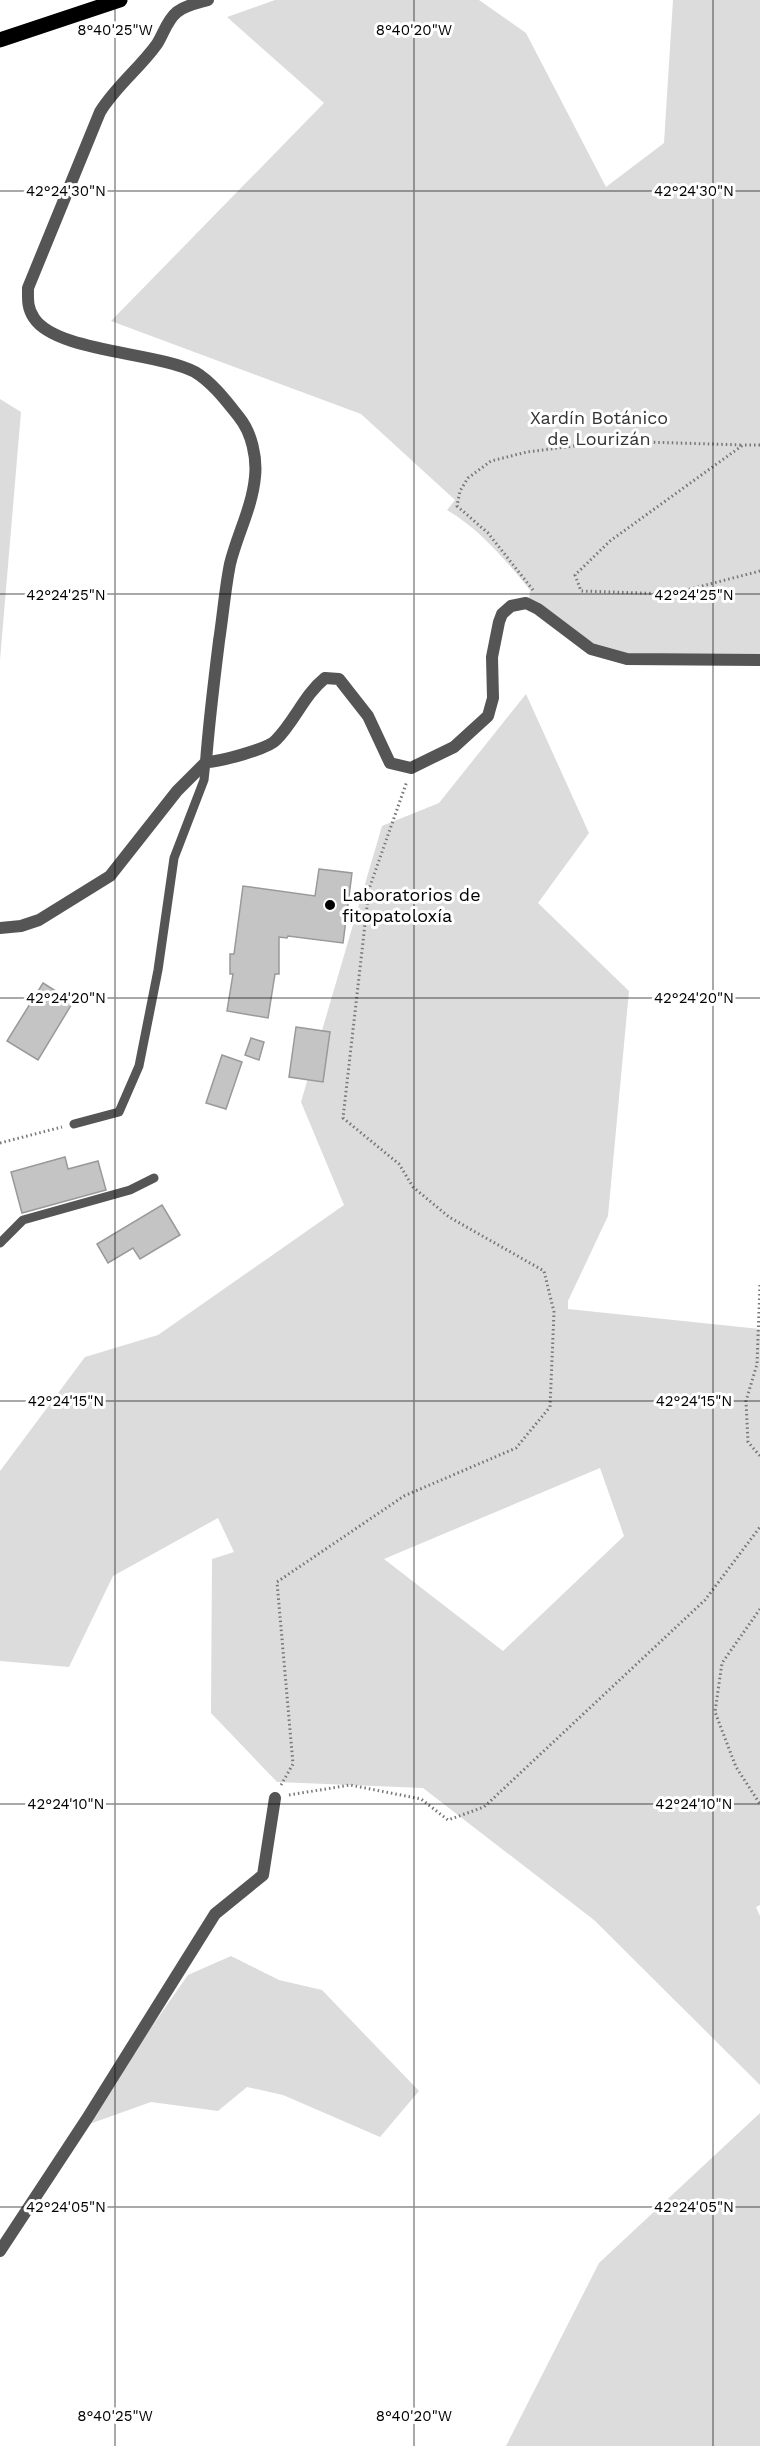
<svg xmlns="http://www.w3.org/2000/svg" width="760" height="2446" font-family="'Work Sans',sans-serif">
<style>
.green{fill:#dcdcdc;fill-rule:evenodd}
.building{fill:#c4c4c4;stroke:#999;stroke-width:1.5}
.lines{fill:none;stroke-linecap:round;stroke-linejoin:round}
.path{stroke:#777;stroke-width:3;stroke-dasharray:1.5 3;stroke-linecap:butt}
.service{stroke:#555;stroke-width:9}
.minor{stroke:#555;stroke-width:12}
.primary{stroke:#000;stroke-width:15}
.ticks{fill:none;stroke:#000;stroke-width:1.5;stroke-opacity:0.45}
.poi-dot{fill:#000;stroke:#fff;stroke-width:2}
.labels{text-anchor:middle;stroke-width:6;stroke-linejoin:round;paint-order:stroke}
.park-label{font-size:18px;fill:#333;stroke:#fff}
.poi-label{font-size:18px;fill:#000;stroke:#fff;text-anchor:start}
.ticks-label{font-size:15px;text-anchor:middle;fill:#000;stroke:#fff;stroke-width:6;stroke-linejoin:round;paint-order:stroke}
</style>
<rect width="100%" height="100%" fill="#fff"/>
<g class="green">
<path d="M275,0H479L526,33L606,187L664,143L673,0H760V658L623,654L590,646L529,599L530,590C506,561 481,530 447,510L455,500L361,414L111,321L324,103L227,17Z"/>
<path d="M0,399L21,412L0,660Z"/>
<path d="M526,694L589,833L538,903L629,991L608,1216L568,1301V1309L760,1329V1905L756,1907L760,1916V2085L594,1920L423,1788L277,1782L211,1713L212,1559L234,1552L218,1518L113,1576L69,1667L0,1661V1471L85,1357L158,1335L344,1205L301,1102L382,826L439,803ZM600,1468L624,1536L503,1651L384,1559Z"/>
<path d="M231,1956L279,1980L322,1990L419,2091L380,2137L283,2095L247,2087L218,2111L151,2102L81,2127L188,1975Z"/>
<path d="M760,2113V2446H506L599,2263Z"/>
</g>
<g class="building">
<path d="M319,869L352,873L343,943L288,936L287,938L279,937V974H275L268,1018L227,1011L233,974H230V954H234L243,886L315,896Z"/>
<path d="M43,983L73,1002L38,1060L7,1041Z"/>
<path d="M296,1027L330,1032L323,1082L289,1077Z"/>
<path d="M251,1038L264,1042L259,1060L245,1055Z"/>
<path d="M222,1055L242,1062L226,1109L206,1103Z"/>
<path d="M65,1157L68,1169L98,1161L106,1190L22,1213L11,1172Z"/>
<path d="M162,1205L180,1235L140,1259L133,1248L108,1263L97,1244Z"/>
</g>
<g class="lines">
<g class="path">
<path d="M760,445H743L610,541L575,575L581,591L671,594L760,571"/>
<path d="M533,590L488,533L457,506L460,491L468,478L491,461L527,452L613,441L743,445"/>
<path d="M0,1143L62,1127"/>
<path d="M760,1285L757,1364L746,1401L748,1442L760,1456"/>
<path d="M760,1609L722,1663L715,1712L736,1767L760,1804"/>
<path d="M281,1785L293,1764L277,1582L404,1496L516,1448L550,1407L554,1312L544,1271L449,1217L413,1187L399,1164L343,1118L369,889L407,781"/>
<path d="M289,1795L350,1785L421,1799L448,1820L484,1807L705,1600L760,1527"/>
</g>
<g class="service">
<path d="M74,1124L119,1112L139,1066L158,970L174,858L204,780L206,762"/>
<path d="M0,1243L23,1220L130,1190L154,1178"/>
</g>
<g class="minor">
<path d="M206,762C219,762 268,749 276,740C295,721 304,695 325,678L339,679L368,716L390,763L411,768L454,747L488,716L493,698L492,657L499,622L502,614L511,606L526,603L538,609L591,649L627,659L760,660"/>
<path d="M0,928L21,926L39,920L110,876L177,791L206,762C209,721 214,681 219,641C223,615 225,589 230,564C237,535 252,508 255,477C257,458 252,433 239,417C227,402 212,382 195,372C157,352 56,352 34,318C27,308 28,299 28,288L100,112C116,86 140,68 157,44C164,33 167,20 177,12C186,5 198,3 208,0"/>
<path d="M0,2251L88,2117L215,1914L263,1875L275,1798"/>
</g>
<path class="primary" d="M0,40L120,0"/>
</g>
<path class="ticks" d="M115,0V2446M414,0V2446M713,0V2446M0,191H760M0,594H760M0,998H760M0,1401H760M0,1804H760M0,2207H760"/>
<circle class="poi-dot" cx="330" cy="905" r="6"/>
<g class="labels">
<g class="park-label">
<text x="599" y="424">Xardín Botánico<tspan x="599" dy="21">de Lourizán</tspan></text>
</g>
<g class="poi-label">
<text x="342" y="901">Laboratorios de<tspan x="342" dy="21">fitopatoloxía</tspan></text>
</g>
</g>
<g class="ticks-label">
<text x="115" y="35">8°40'25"W</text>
<text x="414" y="35">8°40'20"W</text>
<text x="66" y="196">42°24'30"N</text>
<text x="694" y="196">42°24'30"N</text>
<text x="66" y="600">42°24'25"N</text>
<text x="694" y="600">42°24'25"N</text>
<text x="66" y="1003">42°24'20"N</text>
<text x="694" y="1003">42°24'20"N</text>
<text x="66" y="1406">42°24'15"N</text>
<text x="694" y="1406">42°24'15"N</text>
<text x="66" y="1809">42°24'10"N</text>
<text x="694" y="1809">42°24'10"N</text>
<text x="66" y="2212">42°24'05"N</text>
<text x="694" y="2212">42°24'05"N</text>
<text x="115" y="2421">8°40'25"W</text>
<text x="414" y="2421">8°40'20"W</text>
</g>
</svg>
